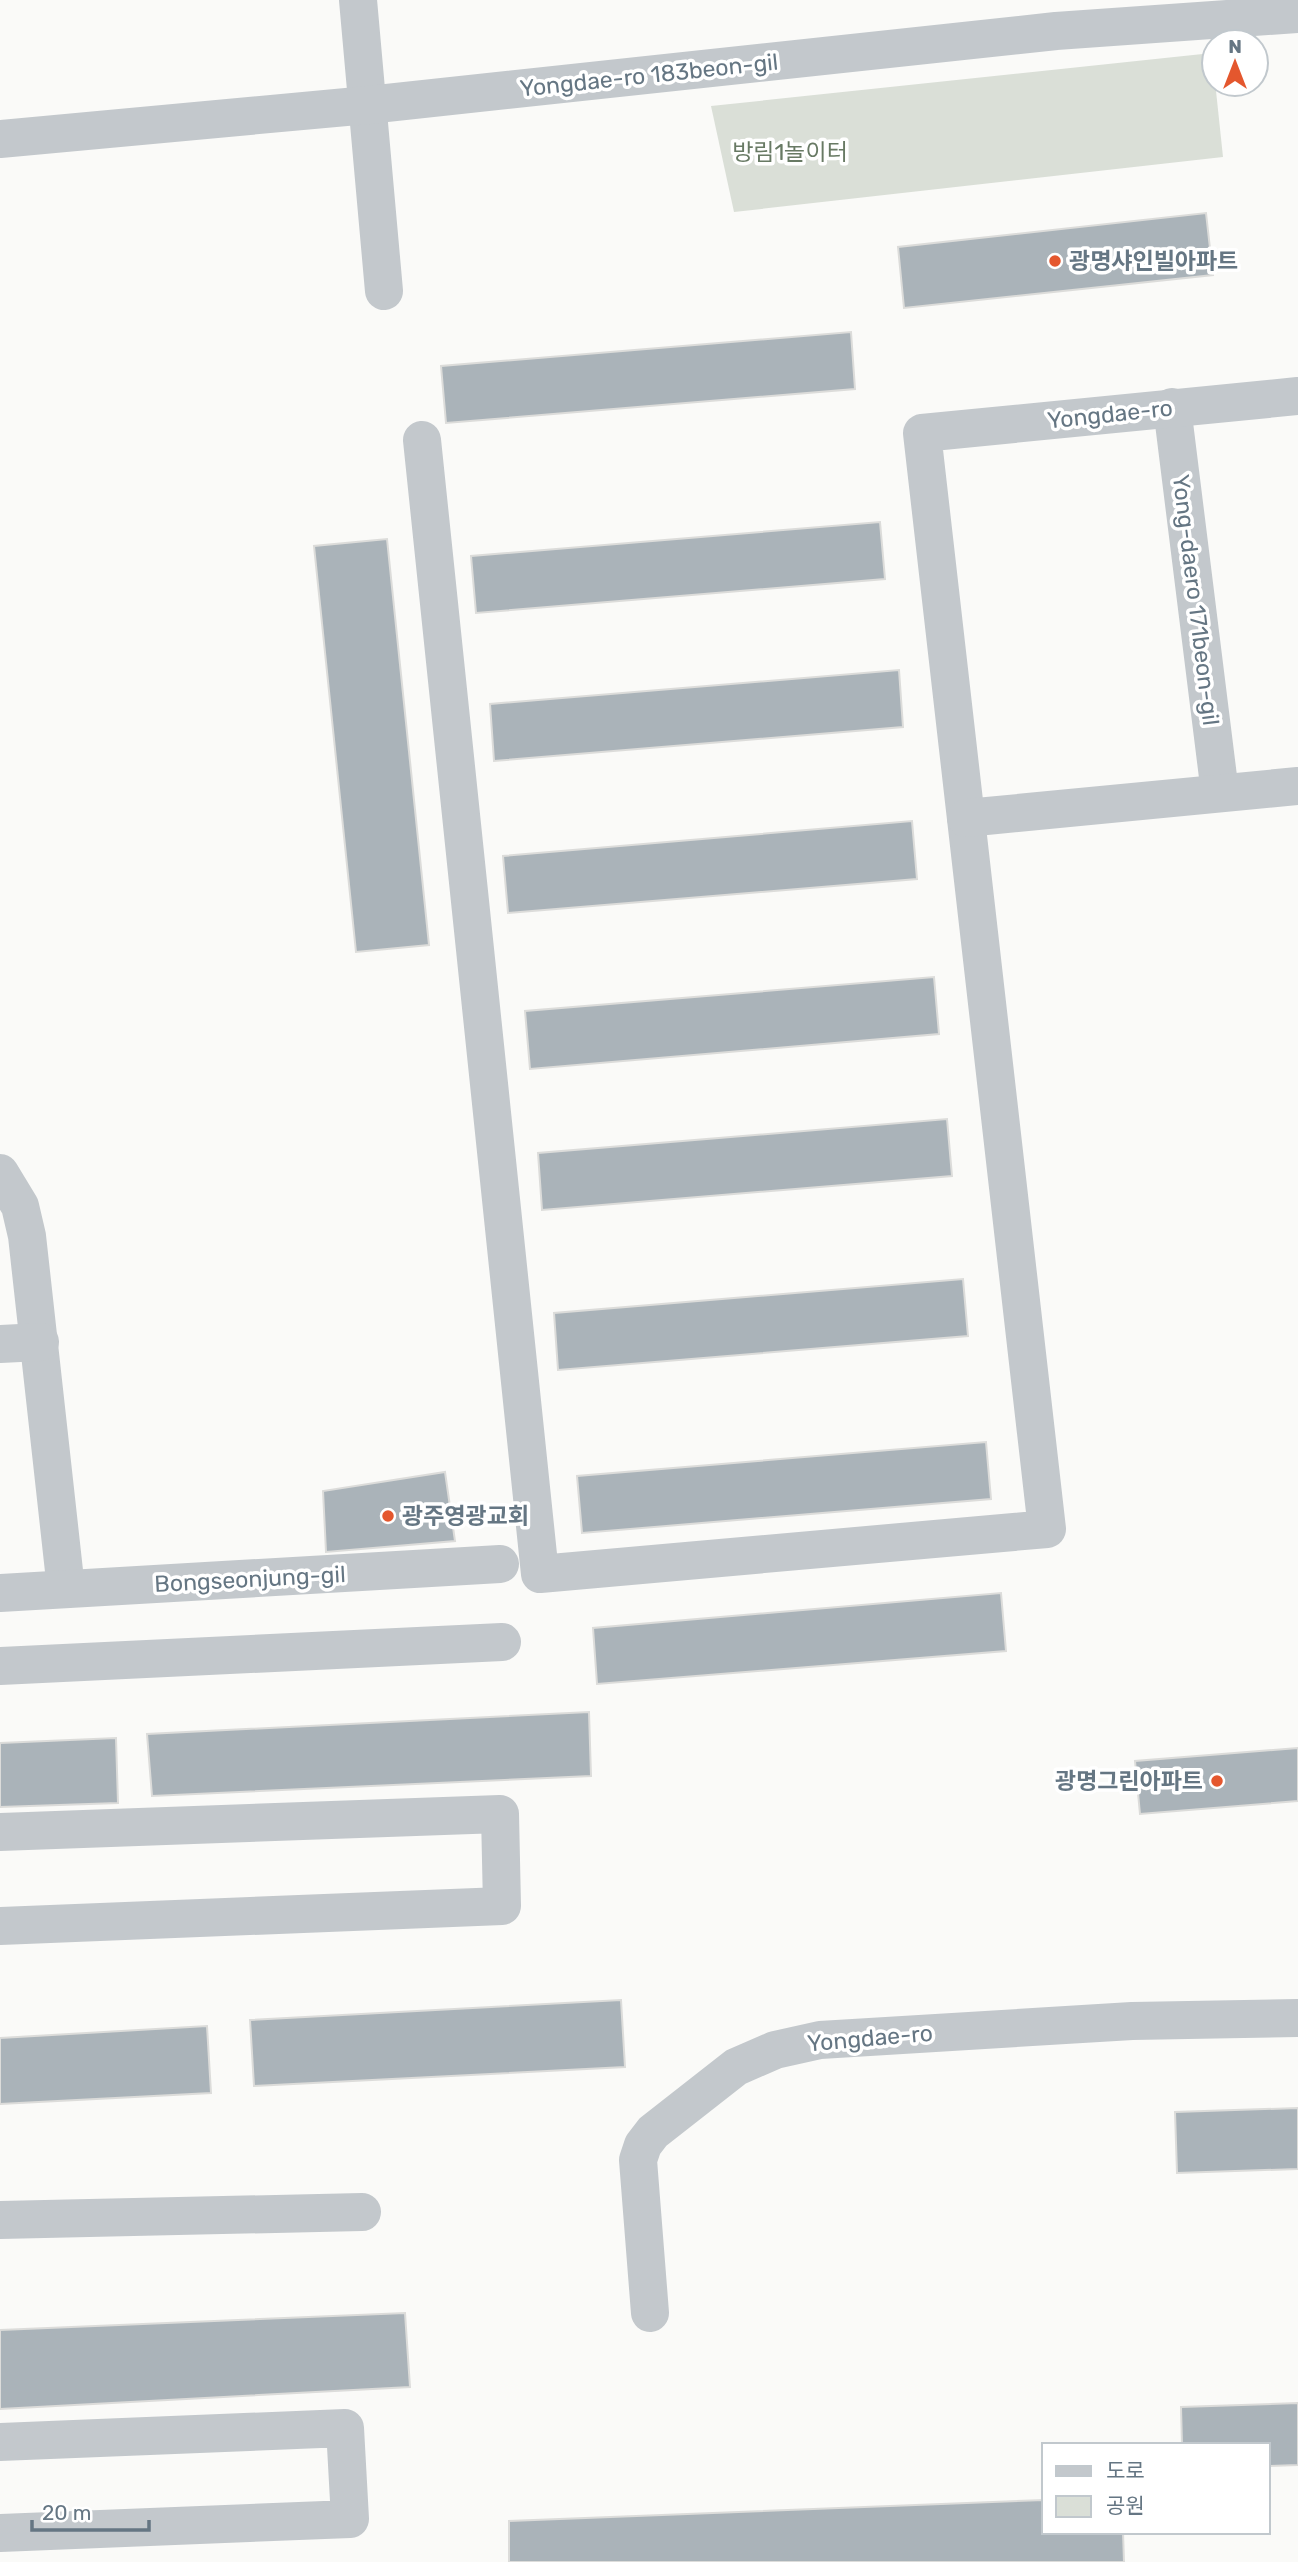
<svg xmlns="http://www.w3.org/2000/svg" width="1298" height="2562" font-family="Rubik,'Noto Sans KR',sans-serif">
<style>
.green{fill:#dadfd7}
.building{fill:#aab3b9;stroke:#dcdcda;stroke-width:2}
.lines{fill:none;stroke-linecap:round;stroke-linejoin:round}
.minor{stroke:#c3c8cc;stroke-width:38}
.poi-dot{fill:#e4572e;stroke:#fff;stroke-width:2.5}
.labels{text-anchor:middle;stroke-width:7;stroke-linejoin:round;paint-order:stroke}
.street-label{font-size:23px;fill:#657683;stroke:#fff}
.park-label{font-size:23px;fill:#687a64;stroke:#fff}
.poi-label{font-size:23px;font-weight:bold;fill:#657683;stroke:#fff;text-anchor:start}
</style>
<rect width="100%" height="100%" fill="#fafaf8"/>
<path class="green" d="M1212,53L1223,157L734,212L711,106Z"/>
<g class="building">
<path d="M1206,213L1213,275L904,308L898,247Z"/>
<path d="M851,332L855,389L446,423L441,366Z"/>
<path d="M880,522L885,579L476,613L471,556Z"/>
<path d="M387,539L429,945L356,952L314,546Z"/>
<path d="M899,670L903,727L494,761L490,704Z"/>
<path d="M912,821L917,879L508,913L503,856Z"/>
<path d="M934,977L939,1034L530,1069L525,1011Z"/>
<path d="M947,1119L952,1176L542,1210L538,1153Z"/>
<path d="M963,1279L968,1336L558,1370L554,1313Z"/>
<path d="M986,1442L991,1499L582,1533L577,1476Z"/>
<path d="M445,1472L455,1541L326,1552L323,1491Z"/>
<path d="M1001,1593L1006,1651L597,1684L593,1628Z"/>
<path d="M589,1712L591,1776L152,1796L147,1734Z"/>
<path d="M116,1738L118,1803L0,1807V1743Z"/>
<path d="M1298,1748V1801L1140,1814L1135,1761Z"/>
<path d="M621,2000L625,2067L254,2086L250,2020Z"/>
<path d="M207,2026L211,2093L0,2104V2038Z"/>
<path d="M1298,2108V2169L1177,2173L1175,2112Z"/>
<path d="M405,2313L410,2387L0,2409V2330Z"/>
<path d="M1298,2403V2465L1268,2466V2445H1182L1181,2407Z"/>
<path d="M1044,2500V2532H1123L1124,2562H509V2521Z"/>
</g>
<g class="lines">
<g class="minor">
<path d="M358,0L384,291"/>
<path d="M0,139L368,105L1056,31L1298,14"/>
<path d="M1172,407L1220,793"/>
<path d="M422,440L540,1574L1047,1529L922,433L1298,396"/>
<path d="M966,818L1298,786"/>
<path d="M0,1173L20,1206L27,1236L66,1589"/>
<path d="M0,1344L40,1342"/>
<path d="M0,1593L500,1564"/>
<path d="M0,1666L502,1642"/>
<path d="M0,1832L500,1814L502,1906L0,1926"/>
<path d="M0,2220L362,2212"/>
<path d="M650,2313L638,2160L643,2145L653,2132L736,2067L775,2050L820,2040L1132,2021L1298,2018"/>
<path d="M0,2442L345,2428L350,2519L0,2533"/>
</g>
</g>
<g class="poi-dot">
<circle cx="1055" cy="261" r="7"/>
<circle cx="388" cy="1516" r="7"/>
<circle cx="1217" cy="1781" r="7"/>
</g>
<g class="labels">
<g class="street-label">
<text transform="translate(649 75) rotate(-6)" y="8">Yongdae-ro 183beon-gil</text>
<text transform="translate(1110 414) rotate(-6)" y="8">Yongdae-ro</text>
<text transform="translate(1196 600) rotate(83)" y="8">Yong-daero 171beon-gil</text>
<text transform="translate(250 1579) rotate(-3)" y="8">Bongseonjung-gil</text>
<text transform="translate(870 2038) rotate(-5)" y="8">Yongdae-ro</text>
</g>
<g class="park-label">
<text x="790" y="160">방림1놀이터</text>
</g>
<g class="poi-label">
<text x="1069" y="269">광명샤인빌아파트</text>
<text x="402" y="1524">광주영광교회</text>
<text x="1203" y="1789" text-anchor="end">광명그린아파트</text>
</g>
</g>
<rect x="1042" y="2443" width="228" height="91" fill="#ffffff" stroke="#c1c8cd" stroke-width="2"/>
<rect x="1056" y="2466" width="35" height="10" fill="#c3c8cc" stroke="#c1c8cd" stroke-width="2"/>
<text x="1106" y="2478" font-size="21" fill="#657683">도로</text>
<rect x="1056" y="2496" width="35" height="21" fill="#dadfd7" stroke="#c1c8cd" stroke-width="2"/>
<text x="1106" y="2513" font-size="21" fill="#657683">공원</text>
<g transform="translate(1235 63)"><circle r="33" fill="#ffffff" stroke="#c1c8cd" stroke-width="2"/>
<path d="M0-5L12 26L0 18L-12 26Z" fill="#e4572e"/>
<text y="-10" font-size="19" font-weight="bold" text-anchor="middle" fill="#657683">N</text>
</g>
<path d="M32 2520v10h117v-10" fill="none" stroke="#657683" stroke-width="3.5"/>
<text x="42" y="2520" font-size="21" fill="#657683" stroke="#ffffff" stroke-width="5" paint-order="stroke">20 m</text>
</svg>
